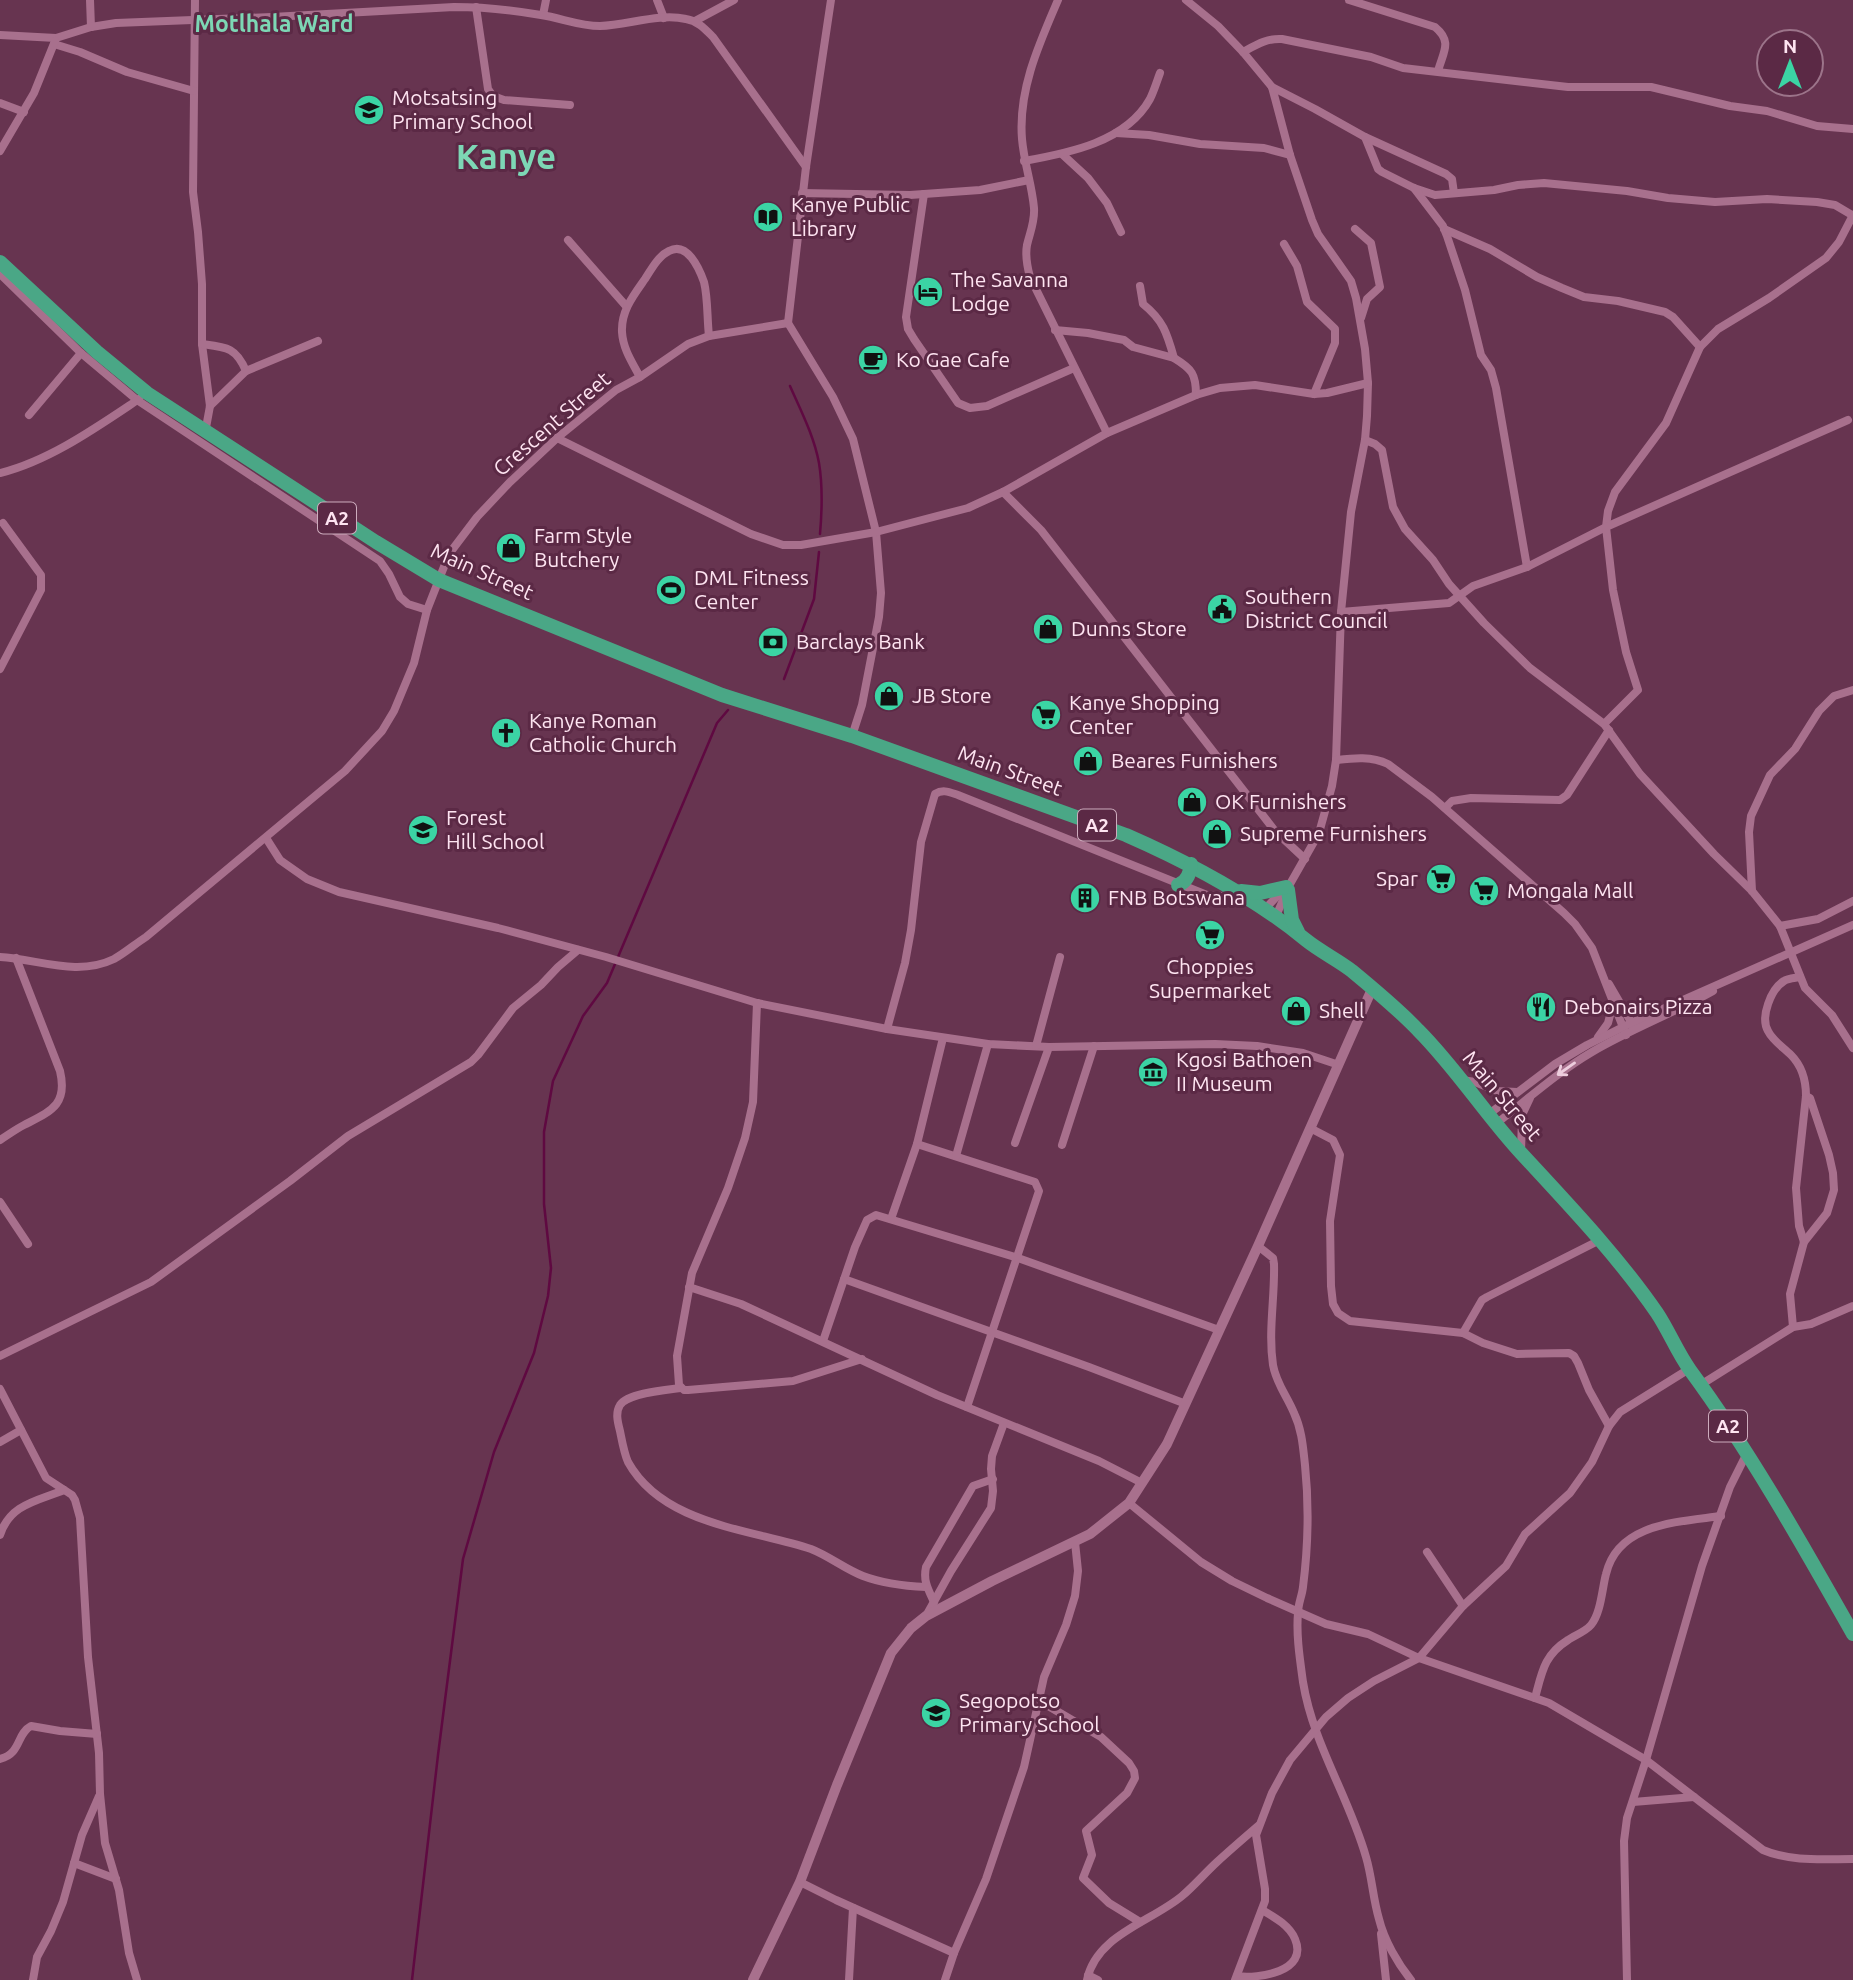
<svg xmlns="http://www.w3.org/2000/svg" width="1853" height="1980" font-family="Ubuntu,sans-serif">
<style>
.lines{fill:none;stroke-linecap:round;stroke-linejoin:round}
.stream{stroke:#5f0941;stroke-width:2.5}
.street{stroke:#a8708d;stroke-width:8}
.secondary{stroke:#a8708d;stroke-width:10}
.highway{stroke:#4aa786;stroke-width:14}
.oneway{stroke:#edcddd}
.labels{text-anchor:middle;stroke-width:6;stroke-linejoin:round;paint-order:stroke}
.shield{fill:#5b2945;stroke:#cdacbd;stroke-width:2}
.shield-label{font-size:19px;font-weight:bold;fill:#fee4f1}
.poi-label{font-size:21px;fill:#fee4f1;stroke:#5b2945;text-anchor:start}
.street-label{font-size:21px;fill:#fee4f1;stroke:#5b2945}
.neighbourhood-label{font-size:23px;font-weight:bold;fill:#7dd7b5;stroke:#5b2945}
.town-label{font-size:35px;font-weight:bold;fill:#7dd7b5;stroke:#5b2945}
</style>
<rect width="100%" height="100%" fill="#673450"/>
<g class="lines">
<g class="stream">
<path d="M790,386C801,411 814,436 819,463C823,487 822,511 820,534"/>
<path d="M784,679L814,599L819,552"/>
<path d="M412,1980L438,1755L463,1559L494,1452L534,1353L548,1296L551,1268L544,1204V1132L553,1081L583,1016L607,983L717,723L728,710"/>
</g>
<g class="street">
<path d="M90,0L91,27"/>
<path d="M195,0L193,192L198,232L202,284V344L210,406L205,433"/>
<path d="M657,0L664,18"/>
<path d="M1058,0C1039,44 1018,90 1022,139C1024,163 1032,185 1034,208C1035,222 1030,232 1027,245C1025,256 1027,266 1030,277L1107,433"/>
<path d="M1186,0L1218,26L1243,52L1272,87L1290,155L1312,220L1318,234L1351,281L1356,298L1365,349L1368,383L1367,416L1365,440L1351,512L1341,612L1336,760L1332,786L1319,833L1290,884L1276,916"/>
<path d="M1349,0L1435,27C1453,42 1443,52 1438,71"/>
<path d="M476,7L488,89L493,96L504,100L570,105"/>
<path d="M543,15L546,0"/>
<path d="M695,21L734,0"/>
<path d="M0,35L56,38L91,27L116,23L272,17L454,7C483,7 512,10 541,15C561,18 580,26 600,26C628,25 659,13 686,19C698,21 705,29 713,37L806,167"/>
<path d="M54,44L80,52L127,72L194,91"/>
<path d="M1243,52C1256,45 1267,38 1282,39L1371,57L1403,68L1568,87H1651L1730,106L1767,111L1817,126L1853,129"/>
<path d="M1272,87L1315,109L1365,137L1378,169L1382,172L1414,188L1435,195L1494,190L1518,185L1544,183L1627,191L1668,198L1715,202L1767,199L1817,202L1835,205L1852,215"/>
<path d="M0,103L24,112"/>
<path d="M1116,133L1149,135L1200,144L1264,148L1290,155"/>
<path d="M1365,137L1446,174L1452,179L1454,193"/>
<path d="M0,151L34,93L55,41"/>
<path d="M1062,154L1088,178L1107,203L1121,232"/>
<path d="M1024,161C1069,153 1126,142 1150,99C1154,91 1157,81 1160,73"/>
<path d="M1414,188L1443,226L1447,236L1465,290L1481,355L1491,370L1496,388L1527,567"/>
<path d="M802,193L910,195L980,190L1029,180"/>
<path d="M924,194L906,317L908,329L914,339L958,403L970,408L987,406L1074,368"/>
<path d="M1355,229L1371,243L1380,287L1367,299L1361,318"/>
<path d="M1444,229L1490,249L1537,277L1562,288L1584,297L1618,301L1665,312L1673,317L1700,347"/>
<path d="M568,240L626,306"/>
<path d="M1284,244L1297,266L1307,302L1335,329V343L1314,394"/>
<path d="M0,274L81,353L137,400L380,561L389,574L400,597L408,604L427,610"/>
<path d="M1140,286L1143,304C1163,320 1167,333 1174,358C1192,369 1196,374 1196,395"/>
<path d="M788,323L833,397L853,439L876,532L881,593L879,617L862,705L852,736"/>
<path d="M788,323L806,167L831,0"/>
<path d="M1055,330L1088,333L1124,340L1133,347L1174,358"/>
<path d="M202,344C226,347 236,347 246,371"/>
<path d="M640,377C632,362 623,349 622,332C621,311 633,296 645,279C651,270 658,256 669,251C687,241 699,268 704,282C708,298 707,319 709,336"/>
<path d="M210,406L246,371L318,341"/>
<path d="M29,415L81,353"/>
<path d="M557,438L751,534L783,545H801L876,532L968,508L1003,492L1107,433L1196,395L1220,388L1255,385L1314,394L1327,393L1368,383"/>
<path d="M1365,440L1375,444L1382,450L1393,507L1405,529L1433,560L1449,584L1484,623L1530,668L1604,724L1640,774L1714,854L1752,891L1780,926L1805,988L1832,1015L1853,1048"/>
<path d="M0,473C49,461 97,427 139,399"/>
<path d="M1003,492L1041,530L1275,831L1305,859"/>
<path d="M1341,612L1449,603L1473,586L1527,567L1606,527L1608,511L1615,492L1666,423L1700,347L1718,329L1769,298L1826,258L1839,242L1853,215"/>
<path d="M0,669L41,590V575L3,523"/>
<path d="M1604,724L1638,690L1626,652L1613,590L1606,527L1848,420"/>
<path d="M1336,760C1354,758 1371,756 1388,764L1432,797L1564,913L1575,924L1592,948L1626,1035"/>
<path d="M1445,808L1452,801L1471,798L1560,800L1567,795L1609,730"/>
<path d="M266,838L280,860L307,879L339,892L498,928L606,957L757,1003L887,1029L988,1044L1049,1047L1215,1044L1257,1046L1303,1053L1339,1065"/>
<path d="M1752,891L1749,832L1751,816L1770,775L1795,749L1819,711L1834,696L1853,690"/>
<path d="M1265,909L1283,890"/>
<path d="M1780,926L1818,919L1853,901"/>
<path d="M0,957C38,959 77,977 114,959C125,953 135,944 146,937L345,771L382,731L394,711L414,663L427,610L449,554L477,517L510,482L557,438L616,390L640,377L688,344L709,336L788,323"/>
<path d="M1609,984L1634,1027"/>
<path d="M757,1003L753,1102L745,1138L728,1188L692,1273L677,1356L679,1385L684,1390H688L793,1381L862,1359"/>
<path d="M1624,1006L1636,1012H1651"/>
<path d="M887,1029L905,963L911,930L921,842L935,794C943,789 949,792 958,795L1207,895L1222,896L1236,893"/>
<path d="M1598,1037L1608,1023L1613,1004"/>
<path d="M1036,1046L1060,957"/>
<path d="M1462,1080L1475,1082L1497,1091L1517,1092"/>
<path d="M1489,1114L1555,1064L1587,1045L1631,1023L1853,925"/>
<path d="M1497,1123C1528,1099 1558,1072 1592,1052C1631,1029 1674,1013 1713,991"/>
<path d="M1310,1128L1333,1140L1340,1155L1330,1221L1331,1286L1333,1304L1338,1313L1350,1321L1463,1333L1483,1343L1517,1354L1569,1353L1574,1356L1578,1363L1589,1390L1609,1426"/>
<path d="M0,1140C8,1135 16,1129 24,1125C51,1111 68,1105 60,1071L16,958"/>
<path d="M1015,1143L1049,1047"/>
<path d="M917,1144L1032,1181L1035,1182L1039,1191L967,1407"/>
<path d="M1062,1145L1094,1046"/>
<path d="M1521,1153L1522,1115L1530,1098"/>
<path d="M956,1156L988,1044"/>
<path d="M0,1202L28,1244"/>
<path d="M891,1219L917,1144L943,1038"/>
<path d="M1804,1242L1827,1213L1834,1190L1833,1173L1829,1155L1810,1098L1806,1096"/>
<path d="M1258,1246L1273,1258L1274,1264C1275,1297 1268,1331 1273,1365C1276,1383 1287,1396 1294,1413C1302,1430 1303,1447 1305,1465C1309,1504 1308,1548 1303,1587C1302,1596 1298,1604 1298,1613C1296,1635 1300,1660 1303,1682C1313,1744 1349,1797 1366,1857C1372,1877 1373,1899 1379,1919C1384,1940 1398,1964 1411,1980"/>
<path d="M844,1279L1089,1367L1186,1404"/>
<path d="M689,1287L741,1304L937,1395L1099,1461L1142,1483"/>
<path d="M1793,1327L1790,1294L1804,1242L1799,1226L1796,1188L1806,1096C1806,1082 1802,1066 1791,1055C1783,1047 1773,1041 1768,1031C1760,1017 1771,989 1784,981C1788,978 1795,978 1800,977"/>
<path d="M1463,1333L1482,1300L1487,1297L1600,1240"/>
<path d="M823,1341L855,1247L867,1220L876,1215L1018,1258L1219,1330"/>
<path d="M0,1356L151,1282L290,1181L348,1136L471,1062L478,1055L513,1008L541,985L558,967L578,950"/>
<path d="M1702,1384L1793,1327L1811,1324L1853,1306"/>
<path d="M681,1388C666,1390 628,1393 620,1405C615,1413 618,1423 620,1431C622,1441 624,1453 628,1462C663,1525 750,1529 811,1549C829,1556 845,1569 863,1576C884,1584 904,1586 926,1587"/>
<path d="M0,1389L46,1478L72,1495L75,1500L80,1518L88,1657L99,1753L100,1794L105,1843L119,1890L129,1953L137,1980"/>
<path d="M0,1442L21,1430"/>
<path d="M1129,1503L1201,1562L1232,1581L1267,1598L1326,1624L1368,1634L1419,1658L1549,1703L1646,1760L1763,1850C1791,1862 1823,1859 1853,1859"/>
<path d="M0,1535C10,1504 37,1501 64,1490"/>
<path d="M1427,1552L1463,1606"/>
<path d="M934,1602C928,1589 923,1581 926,1567L973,1486L993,1479"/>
<path d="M926,1616L951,1571L991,1508L993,1491L991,1469L992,1456L1004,1423"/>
<path d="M1535,1698C1542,1672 1544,1655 1568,1640C1575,1635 1585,1632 1591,1625C1601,1613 1602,1589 1606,1574C1618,1523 1678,1522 1721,1516"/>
<path d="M1038,1700L1101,1737L1129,1763L1134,1771L1135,1778L1127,1793L1086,1831L1092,1855L1083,1878L1109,1903L1140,1922"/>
<path d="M0,1759C22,1753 16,1734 31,1726L60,1731L97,1734"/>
<path d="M1633,1802L1694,1797"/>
<path d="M74,1863L116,1879"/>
<path d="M800,1882L836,1900L954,1953"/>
<path d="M1381,1934L1386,1980"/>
<path d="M1088,1975L1098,1980"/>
<path d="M1237,1976C1258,1979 1309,1972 1295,1939C1289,1925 1274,1917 1262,1910"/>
<path d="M33,1980L37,1957L51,1931L63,1902L82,1835L99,1796"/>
<path d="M849,1980L853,1908"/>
<path d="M945,1980L954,1953L986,1879L1024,1767L1044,1677L1066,1625L1075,1596L1078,1571L1075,1542"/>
<path d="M1087,1980C1096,1935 1151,1922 1182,1896C1194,1886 1205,1873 1217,1862C1230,1850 1244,1838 1258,1826"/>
<path d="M1235,1980L1265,1901V1889L1256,1835L1272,1793L1290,1760L1326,1717L1348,1698L1374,1681L1419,1658L1463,1606L1506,1566L1525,1534L1570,1493L1592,1462L1609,1426L1620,1412L1689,1369"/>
<path d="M1627,1980L1624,1841L1627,1818L1646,1760L1702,1566L1730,1487L1746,1455"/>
</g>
<path class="secondary" d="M753,1980L800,1882L837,1785L891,1653L911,1628L926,1616L992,1581L1090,1534L1129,1503L1167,1444L1258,1246L1372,989"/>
<g class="highway">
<path d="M0,262L97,352L147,393L376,542L439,580L722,695L852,736L1126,835C1190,863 1252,896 1306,940C1321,952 1338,960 1352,971C1375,990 1398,1009 1418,1030C1456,1068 1485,1114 1521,1153C1568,1204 1617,1255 1657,1313C1669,1331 1677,1352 1690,1370C1751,1453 1802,1544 1853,1634"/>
<path d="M1178,885C1187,882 1190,874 1191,864"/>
<path d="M1288,890L1292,920L1298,932"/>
<path d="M1241,891L1260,893L1286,887"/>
</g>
</g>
<defs><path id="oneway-shaft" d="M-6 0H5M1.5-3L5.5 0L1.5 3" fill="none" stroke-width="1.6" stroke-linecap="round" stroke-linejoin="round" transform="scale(1.75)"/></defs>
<use class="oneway" href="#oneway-shaft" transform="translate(1566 1069) rotate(145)"/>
<defs>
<g id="school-disc" transform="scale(1.575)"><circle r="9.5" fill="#3bd4a4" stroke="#5b2945"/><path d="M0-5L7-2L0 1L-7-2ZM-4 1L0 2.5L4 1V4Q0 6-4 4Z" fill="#111"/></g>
<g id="library-disc" transform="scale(1.575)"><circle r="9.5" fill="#3bd4a4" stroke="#5b2945"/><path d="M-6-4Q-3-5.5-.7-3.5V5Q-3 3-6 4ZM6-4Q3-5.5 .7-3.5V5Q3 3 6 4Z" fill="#111"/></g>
<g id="hotel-disc" transform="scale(1.575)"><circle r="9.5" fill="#3bd4a4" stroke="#5b2945"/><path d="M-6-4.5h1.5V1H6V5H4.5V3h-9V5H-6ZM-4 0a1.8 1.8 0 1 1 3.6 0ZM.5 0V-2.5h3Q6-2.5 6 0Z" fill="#111"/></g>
<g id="cafe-disc" transform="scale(1.575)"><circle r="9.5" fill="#3bd4a4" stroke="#5b2945"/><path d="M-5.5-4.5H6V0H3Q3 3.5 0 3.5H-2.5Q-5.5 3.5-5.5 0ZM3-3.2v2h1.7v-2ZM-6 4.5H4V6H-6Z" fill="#111"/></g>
<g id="shop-disc" transform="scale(1.575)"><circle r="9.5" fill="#3bd4a4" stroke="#5b2945"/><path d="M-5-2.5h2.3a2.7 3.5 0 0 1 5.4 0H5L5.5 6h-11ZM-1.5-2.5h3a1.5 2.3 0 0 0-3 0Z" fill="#111"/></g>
<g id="stadium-disc" transform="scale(1.575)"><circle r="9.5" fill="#3bd4a4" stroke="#5b2945"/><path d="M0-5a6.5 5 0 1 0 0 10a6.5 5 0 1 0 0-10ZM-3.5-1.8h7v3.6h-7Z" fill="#111"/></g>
<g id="civic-disc" transform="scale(1.575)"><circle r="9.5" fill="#3bd4a4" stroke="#5b2945"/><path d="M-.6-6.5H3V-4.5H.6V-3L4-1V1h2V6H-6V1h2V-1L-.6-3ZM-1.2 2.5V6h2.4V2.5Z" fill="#111"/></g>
<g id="bank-disc" transform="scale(1.575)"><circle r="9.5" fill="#3bd4a4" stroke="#5b2945"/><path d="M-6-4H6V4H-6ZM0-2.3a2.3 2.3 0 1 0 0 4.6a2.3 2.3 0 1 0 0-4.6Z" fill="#111"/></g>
<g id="supermarket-disc" transform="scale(1.575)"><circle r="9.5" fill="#3bd4a4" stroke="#5b2945"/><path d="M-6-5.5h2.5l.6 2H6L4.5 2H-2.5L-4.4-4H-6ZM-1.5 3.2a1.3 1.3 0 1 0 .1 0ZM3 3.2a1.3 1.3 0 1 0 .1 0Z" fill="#111"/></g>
<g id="church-disc" transform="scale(1.575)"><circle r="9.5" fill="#3bd4a4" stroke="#5b2945"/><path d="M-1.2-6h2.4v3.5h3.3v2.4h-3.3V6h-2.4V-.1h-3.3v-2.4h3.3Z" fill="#111"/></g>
<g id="building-disc" transform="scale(1.575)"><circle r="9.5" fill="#3bd4a4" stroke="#5b2945"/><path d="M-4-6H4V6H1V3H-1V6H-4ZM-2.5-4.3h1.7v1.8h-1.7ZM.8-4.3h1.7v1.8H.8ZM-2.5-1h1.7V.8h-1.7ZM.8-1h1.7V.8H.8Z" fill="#111"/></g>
<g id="restaurant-disc" transform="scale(1.575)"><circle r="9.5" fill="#3bd4a4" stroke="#5b2945"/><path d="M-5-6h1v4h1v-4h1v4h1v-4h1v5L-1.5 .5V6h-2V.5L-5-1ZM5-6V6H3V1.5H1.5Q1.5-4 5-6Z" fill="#111"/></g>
<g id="museum-disc" transform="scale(1.575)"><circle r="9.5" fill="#3bd4a4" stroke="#5b2945"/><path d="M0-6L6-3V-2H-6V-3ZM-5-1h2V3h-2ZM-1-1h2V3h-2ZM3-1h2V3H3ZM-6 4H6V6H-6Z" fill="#111"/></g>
</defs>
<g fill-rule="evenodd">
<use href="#school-disc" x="369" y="110"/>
<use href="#library-disc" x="768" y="217"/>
<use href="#hotel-disc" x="928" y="292"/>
<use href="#cafe-disc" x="873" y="360"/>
<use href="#shop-disc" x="511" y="548"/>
<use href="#stadium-disc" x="671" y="590"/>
<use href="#civic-disc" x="1222" y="609"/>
<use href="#shop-disc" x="1048" y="629"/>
<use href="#bank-disc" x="773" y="642"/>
<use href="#shop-disc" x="889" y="696"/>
<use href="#supermarket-disc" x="1046" y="715"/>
<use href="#church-disc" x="506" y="733"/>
<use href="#shop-disc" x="1088" y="761"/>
<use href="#shop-disc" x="1192" y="802"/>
<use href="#school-disc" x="423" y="830"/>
<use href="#shop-disc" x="1217" y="834"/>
<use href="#supermarket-disc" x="1441" y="879"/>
<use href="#supermarket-disc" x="1484" y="891"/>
<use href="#building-disc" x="1085" y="898"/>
<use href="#supermarket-disc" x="1210" y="935"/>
<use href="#restaurant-disc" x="1541" y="1007"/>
<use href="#shop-disc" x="1296" y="1011"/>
<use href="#museum-disc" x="1153" y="1072"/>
<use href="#school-disc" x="936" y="1713"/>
</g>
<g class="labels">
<g class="shield">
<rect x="318" y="502.5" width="38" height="31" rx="5"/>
<rect x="1078" y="809.5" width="38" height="31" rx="5"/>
<rect x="1709" y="1410.5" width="38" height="31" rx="5"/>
</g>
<g class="shield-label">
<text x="337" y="525">A2</text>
<text x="1097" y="832">A2</text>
<text x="1728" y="1433">A2</text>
</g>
<g class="poi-label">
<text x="392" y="105">Motsatsing<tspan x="392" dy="24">Primary School</tspan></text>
<text x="791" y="212">Kanye Public<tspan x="791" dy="24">Library</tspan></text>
<text x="951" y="287">The Savanna<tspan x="951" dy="24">Lodge</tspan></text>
<text x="896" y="367">Ko Gae Cafe</text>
<text x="534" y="543">Farm Style<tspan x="534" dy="24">Butchery</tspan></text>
<text x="694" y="585">DML Fitness<tspan x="694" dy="24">Center</tspan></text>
<text x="1245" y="604">Southern<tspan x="1245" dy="24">District Council</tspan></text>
<text x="1071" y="636">Dunns Store</text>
<text x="796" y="649">Barclays Bank</text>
<text x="912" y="703">JB Store</text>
<text x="1069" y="710">Kanye Shopping<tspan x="1069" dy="24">Center</tspan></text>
<text x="529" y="728">Kanye Roman<tspan x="529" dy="24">Catholic Church</tspan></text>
<text x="1111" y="768">Beares Furnishers</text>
<text x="1215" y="809">OK Furnishers</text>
<text x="446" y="825">Forest<tspan x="446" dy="24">Hill School</tspan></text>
<text x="1240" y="841">Supreme Furnishers</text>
<text x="1418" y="886" text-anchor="end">Spar</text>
<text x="1507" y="898">Mongala Mall</text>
<text x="1108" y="905">FNB Botswana</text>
<text x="1210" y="974" text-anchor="middle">Choppies<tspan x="1210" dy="24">Supermarket</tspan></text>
<text x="1564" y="1014">Debonairs Pizza</text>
<text x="1319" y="1018">Shell</text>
<text x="1176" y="1067">Kgosi Bathoen<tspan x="1176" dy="24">II Museum</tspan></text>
<text x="959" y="1708">Segopotso<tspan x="959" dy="24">Primary School</tspan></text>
</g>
<g class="street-label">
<text transform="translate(552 424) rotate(-41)" y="7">Crescent Street</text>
<text transform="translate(482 572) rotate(24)" y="7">Main Street</text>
<text transform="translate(1010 771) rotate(20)" y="7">Main Street</text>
<text transform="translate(1502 1096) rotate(50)" y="7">Main Street</text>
</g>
<g class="neighbourhood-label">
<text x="274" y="32">Motlhala Ward</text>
</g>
<g class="town-label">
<text x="506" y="169">Kanye</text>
</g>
</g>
<g transform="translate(1790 63)"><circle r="33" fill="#5b2945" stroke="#9c748a" stroke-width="2"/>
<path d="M0-5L12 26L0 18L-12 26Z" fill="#3bd4a4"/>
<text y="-10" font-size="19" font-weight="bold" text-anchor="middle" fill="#fee4f1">N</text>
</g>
</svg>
